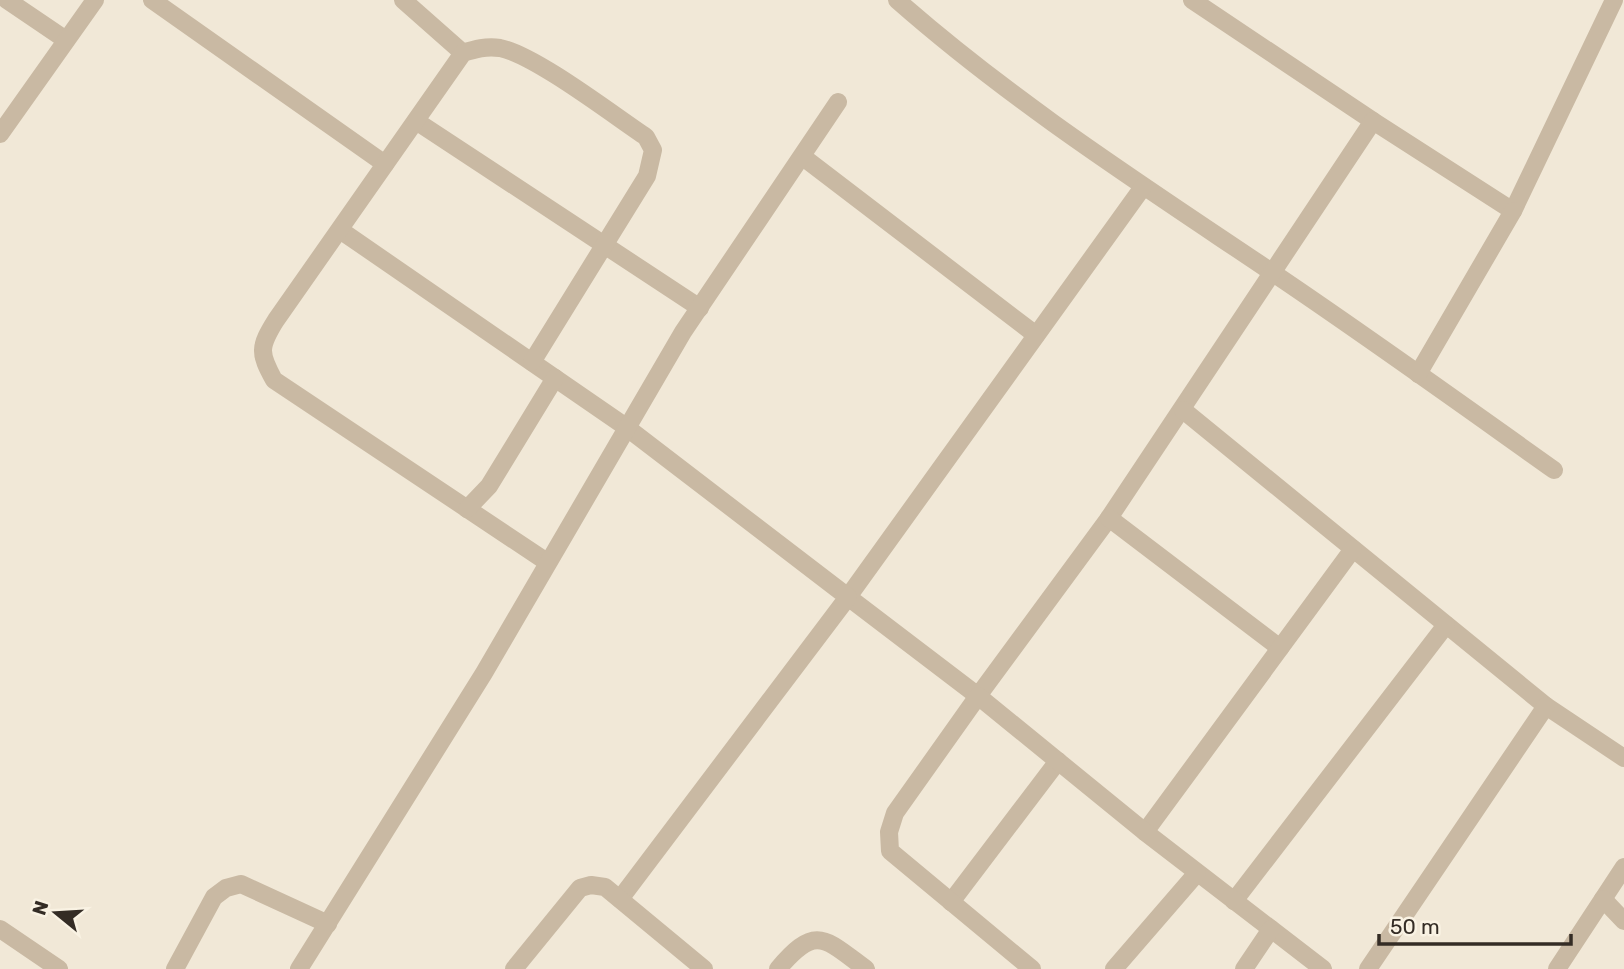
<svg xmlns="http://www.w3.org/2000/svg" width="1624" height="969" font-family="Rubik,sans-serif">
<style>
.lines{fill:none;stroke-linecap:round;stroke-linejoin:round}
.minor{stroke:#c9b9a3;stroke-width:18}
</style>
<rect width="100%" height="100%" fill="#f1e8d7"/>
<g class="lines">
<g class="minor">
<path d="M7,0L66,40"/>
<path d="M152,0L385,164"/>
<path d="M403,0L463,53"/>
<path d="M897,0C1014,103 1144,186 1273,273C1368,337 1461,404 1554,470"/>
<path d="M1192,0L1373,121"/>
<path d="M416,121L700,308"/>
<path d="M0,134L95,0"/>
<path d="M803,157L1036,335"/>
<path d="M1143,187L848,597L978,696L1109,518L1373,121L1513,211L1614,0"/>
<path d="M340,230L626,427L848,597L620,899"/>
<path d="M532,362L647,176L653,150L646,137C613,115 535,55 500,48C486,46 475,49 463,53L276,320C259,347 259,353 274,380L547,562"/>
<path d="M1418,374L1513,211"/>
<path d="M1183,410L1546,706L1624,758"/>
<path d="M467,509L489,486L555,378"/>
<path d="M1109,518L1280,648"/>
<path d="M1145,832L1353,549"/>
<path d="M1603,899L1624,867"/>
<path d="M1234,901L1446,625"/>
<path d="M951,902L1058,761"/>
<path d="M0,929L59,969"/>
<path d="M175,969L214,897L226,888L241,884L328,924"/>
<path d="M299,969L484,673L683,332L838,102"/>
<path d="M514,969L580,888L591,885L605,887L704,969"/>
<path d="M778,969C816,924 824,938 866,969"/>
<path d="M1032,969L890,851L889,832L895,813L978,696L1145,832L1323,969"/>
<path d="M1114,969L1197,873"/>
<path d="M1244,969L1271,929"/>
<path d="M1368,969L1546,706"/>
<path d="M1557,969L1603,899L1624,921"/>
</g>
</g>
<g transform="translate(56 913) rotate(288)" stroke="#f9f2e3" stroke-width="5" paint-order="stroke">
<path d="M0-5L12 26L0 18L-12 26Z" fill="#342c25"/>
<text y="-10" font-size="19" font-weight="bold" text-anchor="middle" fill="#342c25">N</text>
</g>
<path d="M1379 934v10h192v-10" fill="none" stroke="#342c25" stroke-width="3.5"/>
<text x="1390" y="934" font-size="21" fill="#342c25" stroke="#f9f2e3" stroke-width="5" paint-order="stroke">50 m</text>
</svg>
